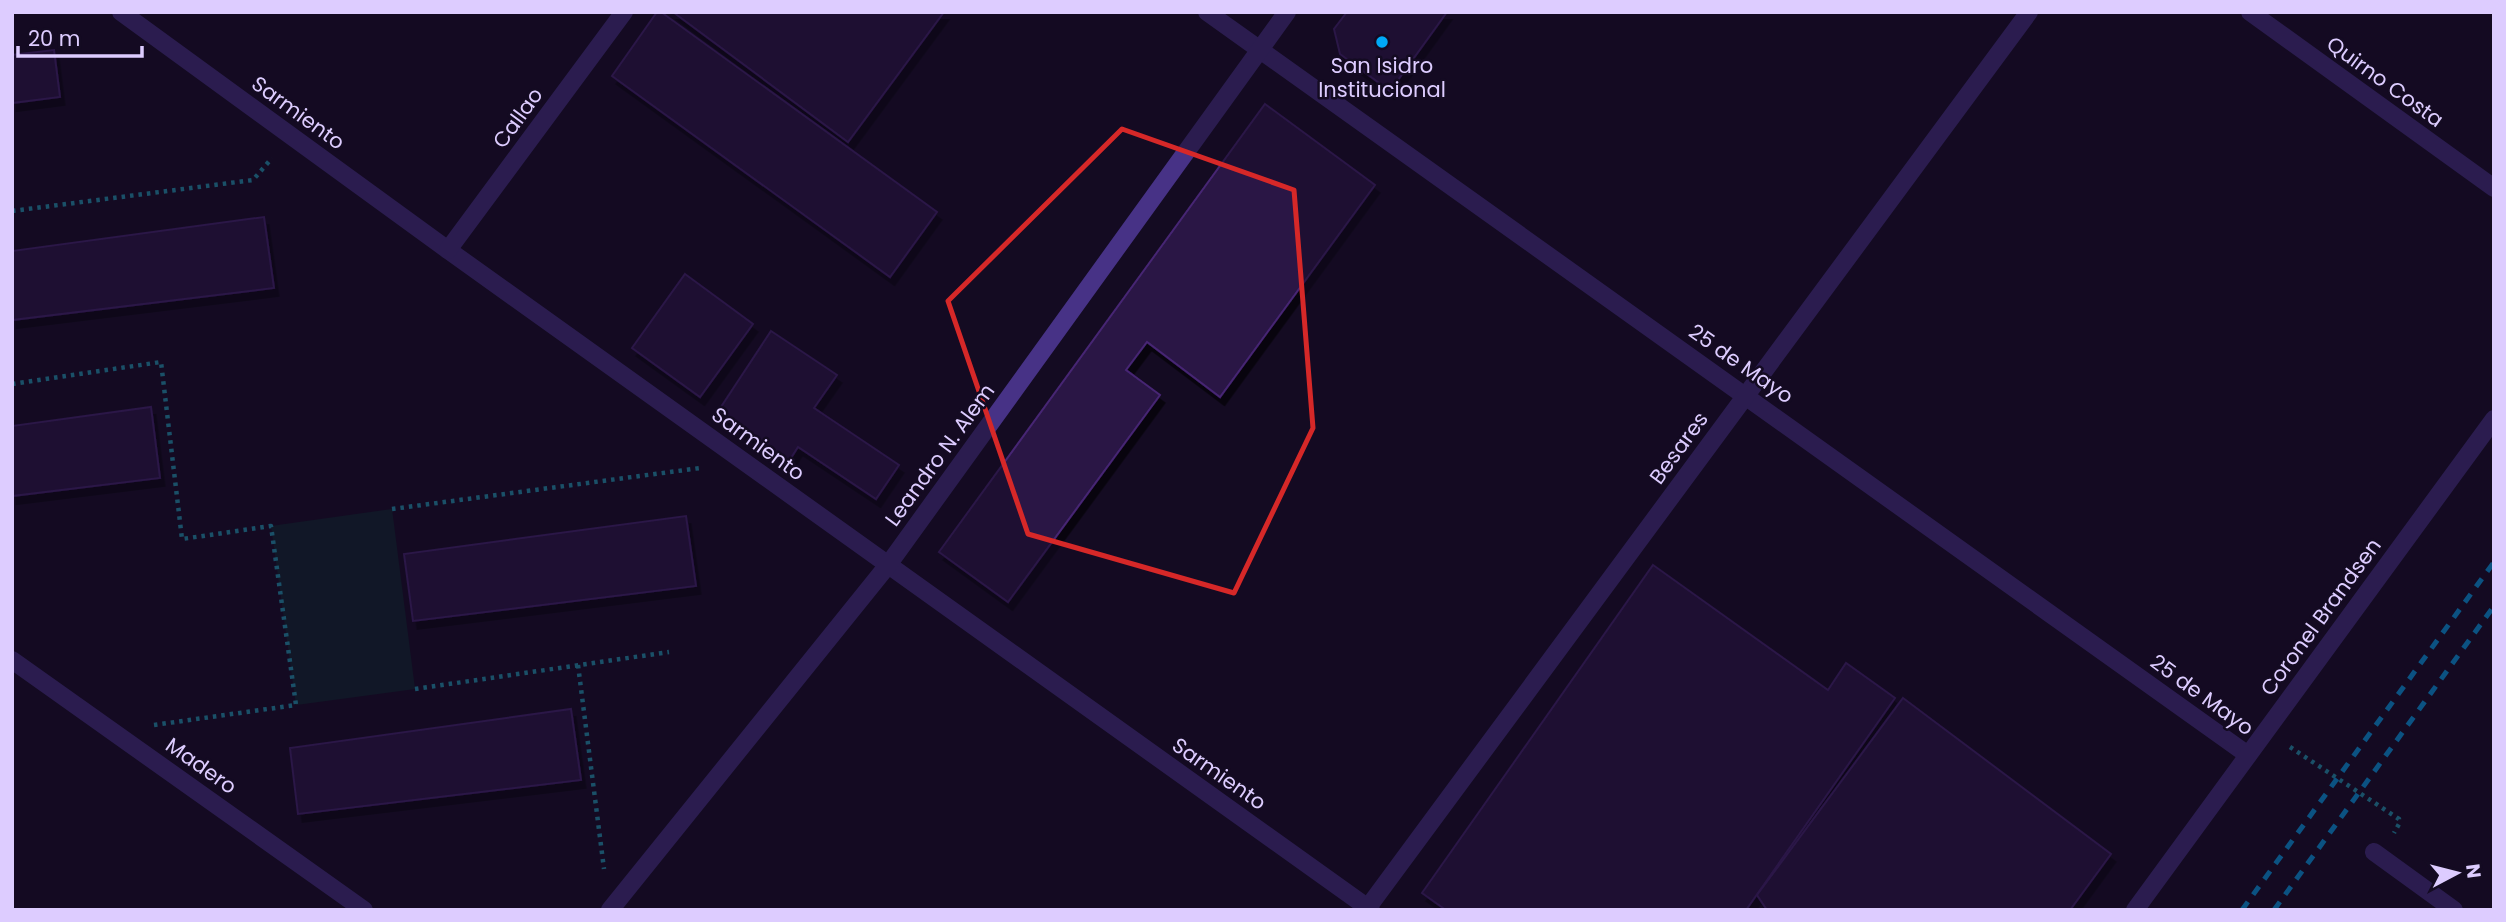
<svg xmlns="http://www.w3.org/2000/svg" width="2506" height="922" font-family="Poppins,sans-serif">
<style>
.green{fill:#0e272d}
.building{fill:#291645;stroke:#462573;stroke-width:2;filter:url(#shadow)}
.lines{fill:none;stroke-linecap:round;stroke-linejoin:round}
.path{stroke:#22a5bd;stroke-width:4.5;stroke-dasharray:3.5 5;stroke-linecap:butt}
.minor{stroke:#473286;stroke-width:18}
.tertiary{stroke:#473286;stroke-width:18}
.rail{stroke:#00a9f7;stroke-width:5;stroke-dasharray:10 9;stroke-linecap:butt}
.marked{fill:none;stroke:#d62828;stroke-width:5;stroke-linejoin:round}
.poi-dot{fill:#00a9f7;stroke:#140b22;stroke-width:2.5}
.labels{text-anchor:middle;stroke-width:5;stroke-linejoin:round;paint-order:stroke}
.poi-label{font-size:21px;fill:#dcf;stroke:#140b22}
.street-label{font-size:21px;fill:#dcf;stroke:#140b22}
</style>
<defs>
<filter id="shadow"><feDropShadow dx="4.5" dy="8" stdDeviation="0" flood-color="#0009"/></filter>
</defs>
<rect width="100%" height="100%" fill="#140b22"/>
<path class="green" d="M392,509L415,689L296,705L271,526Z"/>
<g class="building">
<path d="M657,12H661L937,212L890,277L612,76Z"/>
<path d="M673,12H944L848,142Z"/>
<path d="M1347,12H1447L1390,91L1340,54L1334,29Z"/>
<path d="M54,50L60,97L12,103V55Z"/>
<path d="M1265,104L1375,185L1220,397L1147,342L1126,370L1160,395L1008,602L939,552Z"/>
<path d="M264,217L274,288L12,320V251Z"/>
<path d="M685,274L753,324L700,397L632,348Z"/>
<path d="M771,331L837,375L814,408L899,465L876,499L798,447L789,461L717,413Z"/>
<path d="M151,407L160,478L12,496V426Z"/>
<path d="M686,516L696,586L413,621L404,554Z"/>
<path d="M1653,565L1828,690L1846,663L1895,698L1746,910H1446L1422,893Z"/>
<path d="M1903,698L2111,854L2070,910H1767L1757,895Z"/>
<path d="M571,709L581,780L298,814L290,748Z"/>
</g>
<g class="lines">
<g class="path">
<path d="M12,211L253,180L272,158"/>
<path d="M12,384L161,362L182,539L271,526L296,705L154,725"/>
<path d="M392,509L700,468"/>
<path d="M578,665L604,869"/>
<path d="M415,689L669,652"/>
<path d="M2290,747L2399,819V824L2394,833"/>
</g>
<g class="minor">
<path d="M121,12L448,250L1371,910"/>
<path d="M1207,12L2248,755"/>
<path d="M448,250L624,12"/>
<path d="M12,660L364,910"/>
<path d="M2374,852L2454,910"/>
<path d="M610,910L888,565L1287,12"/>
<path d="M1366,910L2029,12"/>
<path d="M2135,910L2494,419"/>
</g>
<path class="tertiary" d="M2250,12L2494,188"/>
<g class="rail">
<path d="M2242,910L2494,562"/>
<path d="M2274,910L2494,606"/>
</g>
</g>
<path d="M0 0H2506V922H0ZM1122,129L1294,190L1313,428L1234,593L1028,534L948,301Z" fill="#140b22" fill-opacity=".55" fill-rule="evenodd"/>
<path class="marked" d="M1122,129L1294,190L1313,428L1234,593L1028,534L948,301Z"/>
<circle class="poi-dot" cx="1382" cy="42" r="7"/>
<g class="labels">
<g class="poi-label">
<text x="1382" y="73">San Isidro<tspan x="1382" dy="24">Institucional</tspan></text>
</g>
<g class="street-label">
<text transform="translate(2385 82) rotate(36)" y="7">Quirno Costa</text>
<text transform="translate(298 113) rotate(36)" y="7">Sarmiento</text>
<text transform="translate(518 118) rotate(-54)" y="7">Callao</text>
<text transform="translate(1741 364) rotate(35)" y="7">25 de Mayo</text>
<text transform="translate(758 444) rotate(36)" y="7">Sarmiento</text>
<text transform="translate(1679 448) rotate(-54)" y="7">Besares</text>
<text transform="translate(940 455) rotate(-54)" y="7">Leandro N. Alem</text>
<text transform="translate(2321 617) rotate(-54)" y="7">Coronel Brandsen</text>
<text transform="translate(2202 695) rotate(36)" y="7">25 de Mayo</text>
<text transform="translate(201 766) rotate(35)" y="7">Madero</text>
<text transform="translate(1219 774) rotate(35)" y="7">Sarmiento</text>
</g>
</g>
<rect width="2506" height="922" fill="none" stroke="#ddccff" stroke-width="28"/>
<g transform="translate(2457 873) rotate(83)" stroke="#140b22" stroke-width="5" paint-order="stroke">
<path d="M0-5L12 26L0 18L-12 26Z" fill="#ddccff"/>
<text y="-10" font-size="19" font-weight="bold" text-anchor="middle" fill="#ddccff">N</text>
</g>
<path d="M18 46v10h124v-10" fill="none" stroke="#ddccff" stroke-width="3.5"/>
<text x="28" y="46" font-size="21" fill="#ddccff" stroke="#140b22" stroke-width="5" paint-order="stroke">20 m</text>
</svg>
